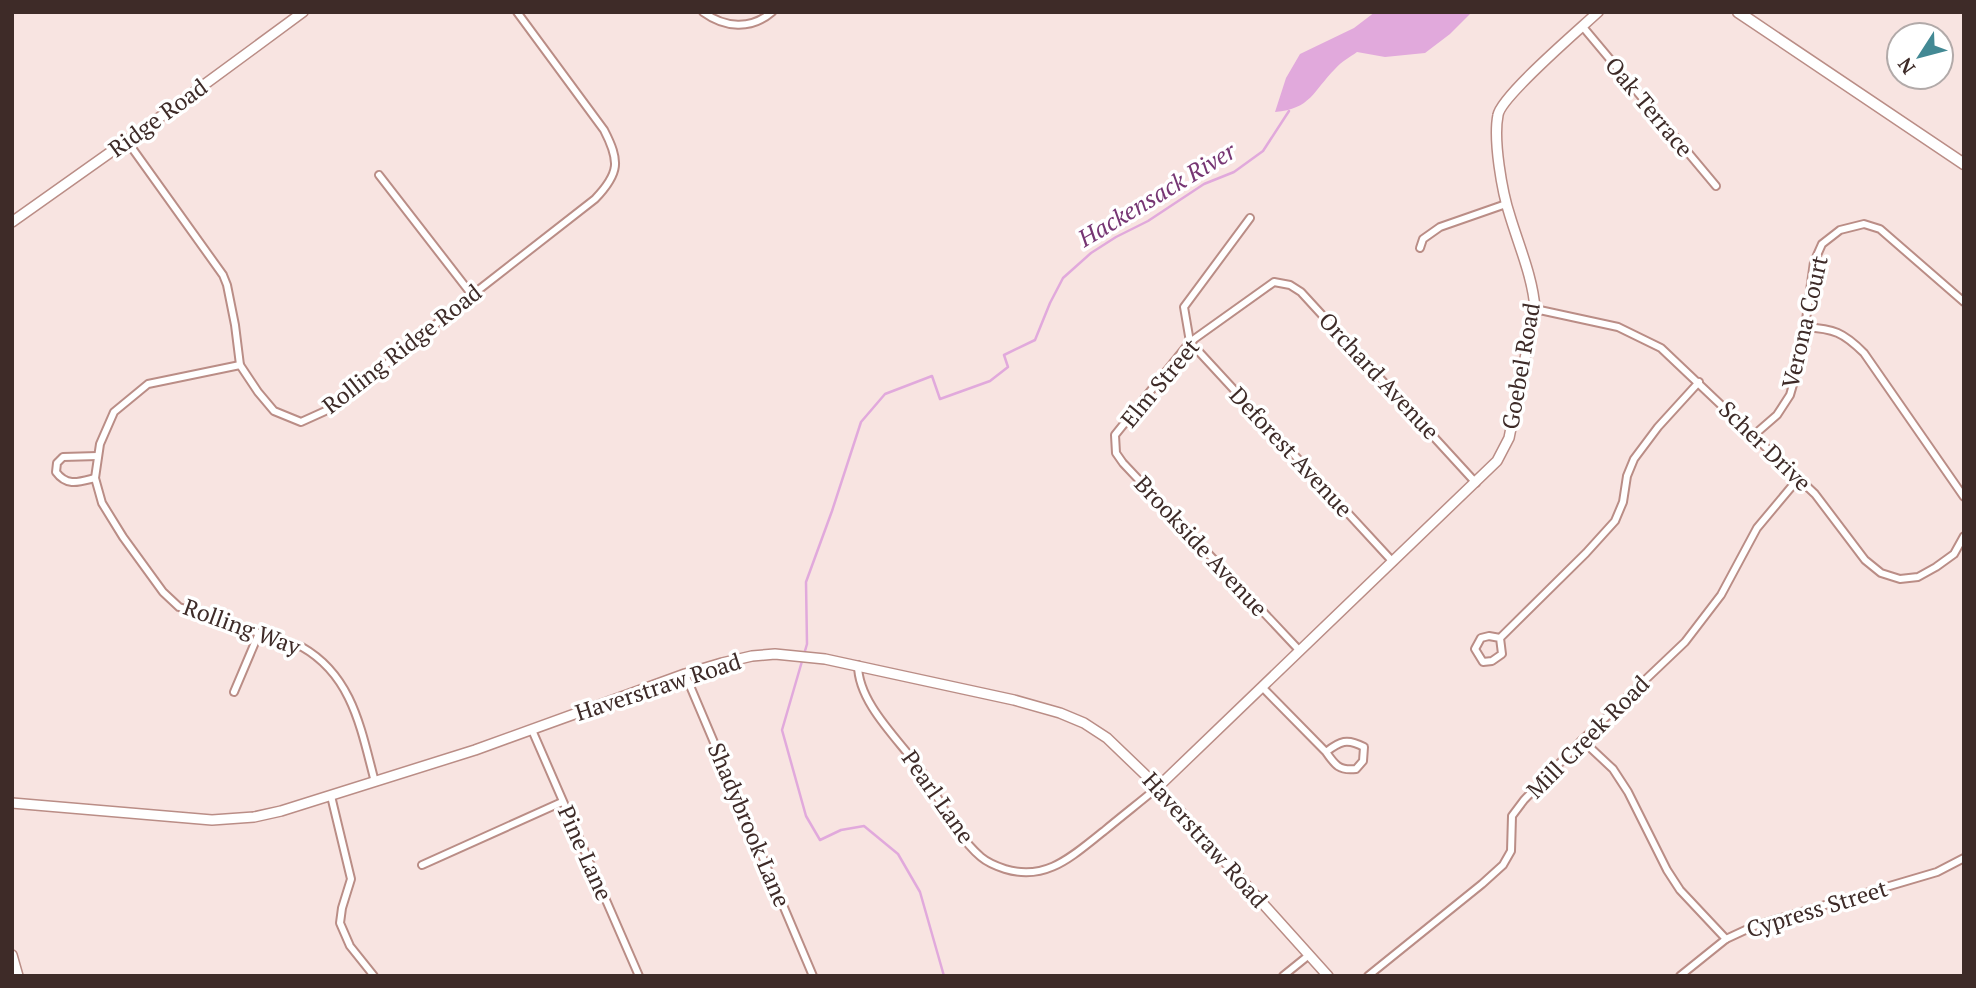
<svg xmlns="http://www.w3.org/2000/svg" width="1976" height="988" font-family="'PT Serif',serif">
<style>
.water{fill:#e1a9dc}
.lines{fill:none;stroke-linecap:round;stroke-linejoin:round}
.stream{stroke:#e1a9dc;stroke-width:2.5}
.street-casing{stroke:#ba8d86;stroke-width:10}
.secondary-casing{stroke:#ba8d86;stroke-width:12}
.primary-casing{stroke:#ba8d86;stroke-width:13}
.street{stroke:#fff;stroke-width:6}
.secondary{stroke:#fff;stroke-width:9}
.primary{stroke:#fff;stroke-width:10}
.labels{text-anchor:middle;stroke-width:7;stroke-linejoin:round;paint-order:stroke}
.street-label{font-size:23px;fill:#3e2b28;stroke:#fff}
.water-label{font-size:24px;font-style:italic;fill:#763573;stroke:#fff}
</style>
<rect width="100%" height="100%" fill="#f8e4e1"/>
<path class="water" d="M1375,12H1472L1450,34L1425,53L1385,57L1357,52C1350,57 1341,62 1335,69C1313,91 1311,109 1275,112L1286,78L1300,54L1354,28Z"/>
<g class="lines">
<path class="stream" d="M944,976L920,892L898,854L864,826L841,830L820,840L806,816L782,730L807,644L806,582L832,511L861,422L885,394L932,376L940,399L990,381L1008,367L1004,355L1035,340L1050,303L1063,278L1091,253L1116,237L1148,221L1204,184L1234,172L1263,151L1289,111"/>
<g class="street-casing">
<g id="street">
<path d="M703,12C725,28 751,30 772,12"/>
<path d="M1583,27L1716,186"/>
<path d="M127,141L223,275L227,285L235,325L240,365L258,392L274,411L301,422L332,408L472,295L595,199C620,173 620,161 604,130L517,12"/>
<path d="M379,175L472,295"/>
<path d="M1250,218L1184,307L1190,342L1393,562"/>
<path d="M1420,248L1423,239L1440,227L1506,204"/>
<path d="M1535,309L1618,327L1661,348L1815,494L1865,560L1881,573L1900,579L1918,577L1936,567L1954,554L1964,536"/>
<path d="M1805,327C1834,329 1843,332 1864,353L1964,497"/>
<path d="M240,365L148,384L114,412L100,444L95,478L102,503L123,537L163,592L179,607L302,647C353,676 361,730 375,782"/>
<path d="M1754,435L1777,415L1790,395L1797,371L1805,327L1814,262L1822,244L1840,230L1864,224L1880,229L1964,302"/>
<path d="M95,478C79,482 67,487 56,472L57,463L63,457L98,456"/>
<path d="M1500,638L1502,654L1492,661L1483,662L1475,649L1481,638L1489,636L1500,638L1586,553L1615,521L1623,502L1627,476L1634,459L1658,427L1699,382"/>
<path d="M1299,650L1123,463L1116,453L1115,435L1190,342L1274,282L1290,285L1301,292L1476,483"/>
<path d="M858,665C858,703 899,740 920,769C940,798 954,834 981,857C988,863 996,866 1005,869C1047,882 1073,855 1104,831C1122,816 1140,802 1158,787"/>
<path d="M685,674L813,976"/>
<path d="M1263,688L1326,752C1335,765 1339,771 1356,769L1363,761L1364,747C1347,738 1340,741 1326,752"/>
<path d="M234,692L259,633"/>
<path d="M532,730L639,976"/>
<path d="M1582,740L1613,769L1628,792L1667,870L1680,890L1726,939"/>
<path d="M331,796L351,879L342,908L340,923L350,946L374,976"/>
<path d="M422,865L562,802"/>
<path d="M1283,976L1309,955"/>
<path d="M1368,976L1482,884L1503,865L1511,851L1512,816L1524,800L1582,740L1685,642L1721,595L1757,528L1798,479"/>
<path d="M1680,976L1726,939L1754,926L1937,872L1964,858"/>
</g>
</g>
<g class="secondary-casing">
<g id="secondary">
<path d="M12,222L163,115L303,12"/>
<path d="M1158,787L1497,461L1509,438L1535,309C1533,278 1519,246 1510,216C1502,192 1493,140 1498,115C1501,96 1580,29 1598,12"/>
<path d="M12,803L212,820L254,817L281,811L475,750L685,674L722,663L752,656L775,654L825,659L1014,700L1060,713L1084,723L1107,738L1158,787L1328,976"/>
<path d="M12,955L18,976"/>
</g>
</g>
<g class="primary-casing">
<path id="primary" d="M1738,12L1964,164"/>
</g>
<use href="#street" class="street"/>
<use href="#secondary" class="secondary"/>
<use href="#primary" class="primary"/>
</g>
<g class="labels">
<g class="street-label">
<text transform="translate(1649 107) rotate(50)" y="8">Oak Terrace</text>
<text transform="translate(158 118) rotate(-36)" y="8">Ridge Road</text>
<text transform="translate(1805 322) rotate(-77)" y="8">Verona Court</text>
<text transform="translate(402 349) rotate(-38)" y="8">Rolling Ridge Road</text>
<text transform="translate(1521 366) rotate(-80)" y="8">Goebel Road</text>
<text transform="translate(1379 376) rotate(47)" y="8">Orchard Avenue</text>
<text transform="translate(1160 383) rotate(-50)" y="8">Elm Street</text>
<text transform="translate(1765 446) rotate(44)" y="8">Scher Drive</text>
<text transform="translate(1291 452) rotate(47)" y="8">Deforest Avenue</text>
<text transform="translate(1201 546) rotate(47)" y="8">Brookside Avenue</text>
<text transform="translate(242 627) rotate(20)" y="8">Rolling Way</text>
<text transform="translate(658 687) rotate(-18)" y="8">Haverstraw Road</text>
<text transform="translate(1588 737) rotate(-45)" y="8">Mill Creek Road</text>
<text transform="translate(938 797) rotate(55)" y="8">Pearl Lane</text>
<text transform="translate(749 825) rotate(67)" y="8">Shadybrook Lane</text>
<text transform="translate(1205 840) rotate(48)" y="8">Haverstraw Road</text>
<text transform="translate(585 853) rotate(66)" y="8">Pine Lane</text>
<text transform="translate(1817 909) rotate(-17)" y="8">Cypress Street</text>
</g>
<g class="water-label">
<text transform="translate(1157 195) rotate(-31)" y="8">Hackensack River</text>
</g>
</g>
<rect width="1976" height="988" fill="none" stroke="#3e2b28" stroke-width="28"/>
<g transform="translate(1920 56) rotate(234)"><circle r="33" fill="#ffffff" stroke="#b2aaa9" stroke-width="2"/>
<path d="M0-5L12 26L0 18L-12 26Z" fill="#438994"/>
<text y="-10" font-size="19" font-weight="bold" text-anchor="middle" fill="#3e2b28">N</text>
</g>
</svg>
